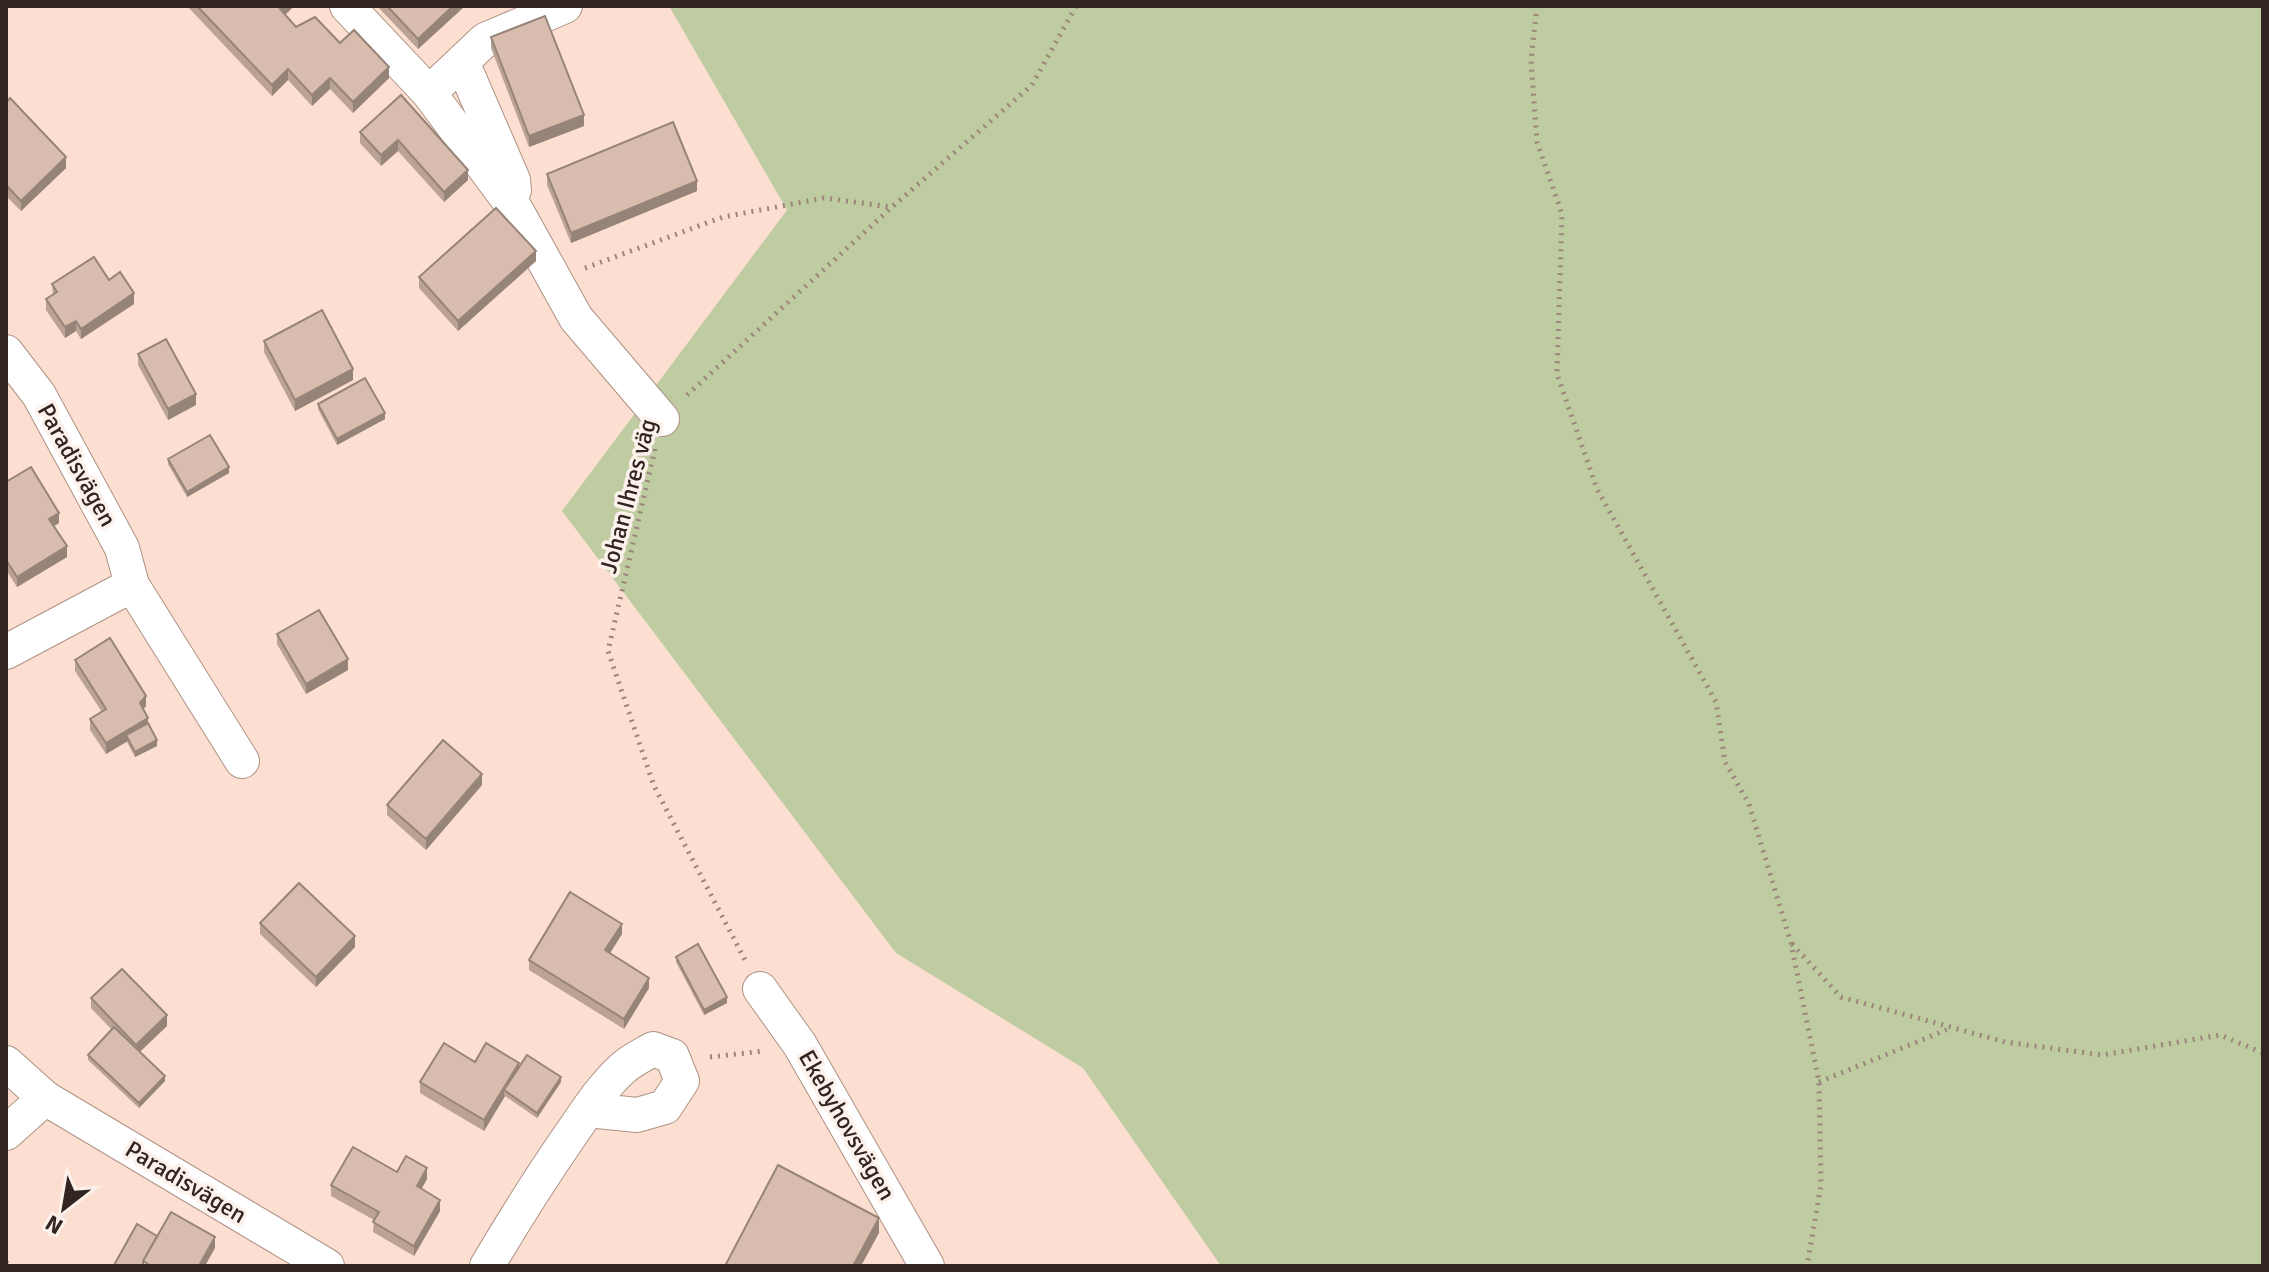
<svg xmlns="http://www.w3.org/2000/svg" width="2269" height="1272" font-family="Signika,sans-serif">
<style>
.green{fill:#bfcca2}
.lines{fill:none;stroke-linecap:round;stroke-linejoin:round}
.street-casing{stroke:#ad9284;stroke-width:36}
.path{stroke:#9a867c;stroke-width:5;stroke-dasharray:2 6;stroke-linecap:butt}
.street{stroke:#fff;stroke-width:34}
.wall{fill:#baa295}
.shaded-wall{fill:#978479}
.building{fill:#d8bcad;stroke:#978479;stroke-width:2}
.labels{text-anchor:middle;stroke-width:7;stroke-linejoin:round;paint-order:stroke}
.street-label{font-size:24px;fill:#302520;stroke:#fdf1eb}
</style>
<rect width="100%" height="100%" fill="#fddfd1"/>
<path class="green" d="M669,6H2263V1266H1221L1083,1068L896,953L562,511L787,210Z"/>
<g class="lines">
<g class="street-casing">
<g id="street">
<path d="M347,6L429,93L516,210L576,318L662,419"/>
<path d="M462,62L513,180L514,190"/>
<path d="M429,93L485,40L565,6"/>
<path d="M6,352L39,395L122,548L132,585L242,761"/>
<path d="M6,652L132,585"/>
<path d="M760,989L800,1045L927,1266"/>
<path d="M6,1063L45,1098"/>
<path d="M6,1133L45,1098L327,1266"/>
<path d="M487,1266C513,1222 540,1179 569,1137C585,1114 601,1088 622,1069C630,1061 643,1055 653,1049L672,1056L682,1081L665,1107L637,1115L588,1110"/>
</g>
</g>
<g class="path">
<path d="M1537,6L1531,60L1537,142L1562,214L1557,374L1597,489L1716,702L1725,762L1749,804L1791,943L1819,1082L1821,1185L1807,1266"/>
<path d="M585,268L723,217L824,198L891,207"/>
<path d="M687,395L892,207L1032,85L1076,6"/>
<path d="M655,449L608,651L654,786L745,960"/>
<path d="M1792,944L1841,997L2005,1042L2102,1055L2220,1035L2263,1053"/>
<path d="M710,1057L764,1051"/>
<path d="M1819,1082L1951,1028"/>
<path d="M6,1262L8,1266"/>
</g>
<use href="#street" class="street"/>
</g>
<g class="wall">
<path d="M187,6H294L285,15L296,27L340,43L389,78L353,113L330,89L312,106L288,80L272,96Z"/>
<path d="M377,6H465L418,49Z"/>
<path d="M491,37L584,126L529,147L491,48Z"/>
<path d="M401,95L468,180L444,202L398,151L381,166L360,143V132Z"/>
<path d="M6,103L66,168L21,211L6,196Z"/>
<path d="M547,174L697,191L571,243L547,185Z"/>
<path d="M536,261L458,331L419,288V277Z"/>
<path d="M109,280L134,304L81,339L76,331L65,338L46,310V299L53,295L52,284Z"/>
<path d="M264,341L353,380L295,411L264,352Z"/>
<path d="M138,354L196,405L168,420L138,365Z"/>
<path d="M318,404L385,419L337,445L318,409Z"/>
<path d="M168,459L229,473L187,497L168,464Z"/>
<path d="M6,482L59,523L54,526L67,557L17,587L6,570Z"/>
<path d="M277,634L348,670L306,694L277,644Z"/>
<path d="M75,660L146,706L143,709L157,746L135,757L127,742L106,754L90,730V719L102,712L75,671Z"/>
<path d="M482,785L426,850L387,815V805Z"/>
<path d="M260,923L355,947L316,987L260,934Z"/>
<path d="M622,934L610,953L649,988L624,1029L529,970V960Z"/>
<path d="M676,957L727,1003L704,1015L676,962Z"/>
<path d="M91,998L167,1026L140,1052L165,1081L139,1108L88,1060V1055L112,1030L91,1008Z"/>
<path d="M475,1062L519,1068L561,1082L537,1118L505,1096L484,1131L420,1093V1082Z"/>
<path d="M397,1172L427,1179L421,1189L440,1211L414,1256L373,1232L374,1220L331,1196V1185Z"/>
</g>
<g class="shaded-wall">
<path d="M284,6H294L280,20V9Z"/>
<path d="M453,6H465L418,49V39Z"/>
<path d="M389,67V78L353,113V102Z"/>
<path d="M288,69V80L272,96V85Z"/>
<path d="M330,78V89L312,106V95Z"/>
<path d="M584,115V126L529,147V136Z"/>
<path d="M398,140V151L381,166V155Z"/>
<path d="M66,157V168L21,211V201Z"/>
<path d="M468,170V180L444,202V192Z"/>
<path d="M697,181V191L571,243V233Z"/>
<path d="M536,251V261L458,331V321Z"/>
<path d="M134,293V304L81,339V329Z"/>
<path d="M76,321V331L65,338V327Z"/>
<path d="M353,369V380L295,411V400Z"/>
<path d="M196,394V405L168,420V409Z"/>
<path d="M385,413V419L337,445V439Z"/>
<path d="M229,467V473L187,497V492Z"/>
<path d="M59,513V523L49,529V519Z"/>
<path d="M67,546V557L17,587V577Z"/>
<path d="M348,659V670L306,694V684Z"/>
<path d="M146,696V706L140,713V703Z"/>
<path d="M148,718V728L106,754V743Z"/>
<path d="M157,740V746L135,757V752Z"/>
<path d="M482,774V785L426,850V839Z"/>
<path d="M622,924V934L605,961V950Z"/>
<path d="M355,936V947L316,987V977Z"/>
<path d="M649,978V988L624,1029V1019Z"/>
<path d="M727,997V1003L704,1015V1010Z"/>
<path d="M167,1015V1026L136,1055V1045Z"/>
<path d="M519,1063V1073L504,1090V1095L505,1096L484,1131V1120Z"/>
<path d="M165,1076V1081L139,1108V1103Z"/>
<path d="M561,1077V1082L537,1118V1113Z"/>
<path d="M427,1168V1179L417,1197V1186Z"/>
<path d="M440,1200V1211L414,1256V1246Z"/>
<path d="M879,1218V1233L861,1266H853Z"/>
<path d="M215,1237V1248L205,1266H199Z"/>
</g>
<g class="building">
<path d="M197,6H284L280,9L296,27L315,17L340,43L354,30L389,67L353,102L330,78L312,95L288,69L272,85Z"/>
<path d="M387,6H453L418,39Z"/>
<path d="M545,16L584,115L529,136L491,37Z"/>
<path d="M401,95L468,170L444,192L398,140L381,155L360,132Z"/>
<path d="M10,98L66,157L21,201L6,185V103Z"/>
<path d="M673,122L697,181L571,233L547,174Z"/>
<path d="M496,208L536,251L458,321L419,277Z"/>
<path d="M94,257L109,280L120,272L134,293L81,329L76,321L65,327L46,299L57,292L52,284Z"/>
<path d="M322,310L353,369L295,400L264,341Z"/>
<path d="M166,339L196,394L168,409L138,354Z"/>
<path d="M365,378L385,413L337,439L318,404Z"/>
<path d="M210,435L229,467L187,492L168,459Z"/>
<path d="M31,467L59,513L49,519L67,546L17,577L6,560V482Z"/>
<path d="M319,610L348,659L306,684L277,634Z"/>
<path d="M110,638L146,696L140,703L148,718L106,743L90,719L106,709L75,660Z"/>
<path d="M148,723L157,740L135,752L126,735Z"/>
<path d="M443,740L482,774L426,839L387,805Z"/>
<path d="M299,883L355,936L316,977L260,923Z"/>
<path d="M570,892L622,924L605,950L649,978L624,1019L529,960Z"/>
<path d="M698,944L727,997L704,1010L676,957Z"/>
<path d="M122,969L167,1015L136,1045L91,998Z"/>
<path d="M114,1027L165,1076L139,1103L88,1055Z"/>
<path d="M444,1043L475,1062L486,1043L519,1063L484,1120L420,1082Z"/>
<path d="M527,1055L561,1077L537,1113L504,1090Z"/>
<path d="M353,1147L397,1172L406,1156L427,1168L417,1186L440,1200L414,1246L373,1222L379,1212L331,1185Z"/>
<path d="M778,1165L879,1218L853,1266H725Z"/>
<path d="M171,1212L215,1237L199,1266H151L143,1261Z"/>
<path d="M137,1224L157,1236L143,1261V1266H116L114,1265Z"/>
</g>
<g class="labels">
<g class="street-label">
<text transform="translate(77 465) rotate(61)" y="8">Paradisvägen</text>
<text transform="translate(628 496) rotate(-75)" y="8">Johan Ihres väg</text>
<text transform="translate(847 1125) rotate(60)" y="8">Ekebyhovsvägen</text>
<text transform="translate(186 1182) rotate(31)" y="8">Paradisvägen</text>
</g>
</g>
<rect width="2269" height="1272" fill="none" stroke="#302520" stroke-width="16"/>
<g transform="translate(64 1208) rotate(211)" stroke="#fdf1eb" stroke-width="6" paint-order="stroke">
<path d="M0-6L14 30L0 20L-14 30Z" fill="#302520"/>
<text y="-12" font-size="22" font-weight="bold" text-anchor="middle" fill="#302520">N</text>
</g>
</svg>
